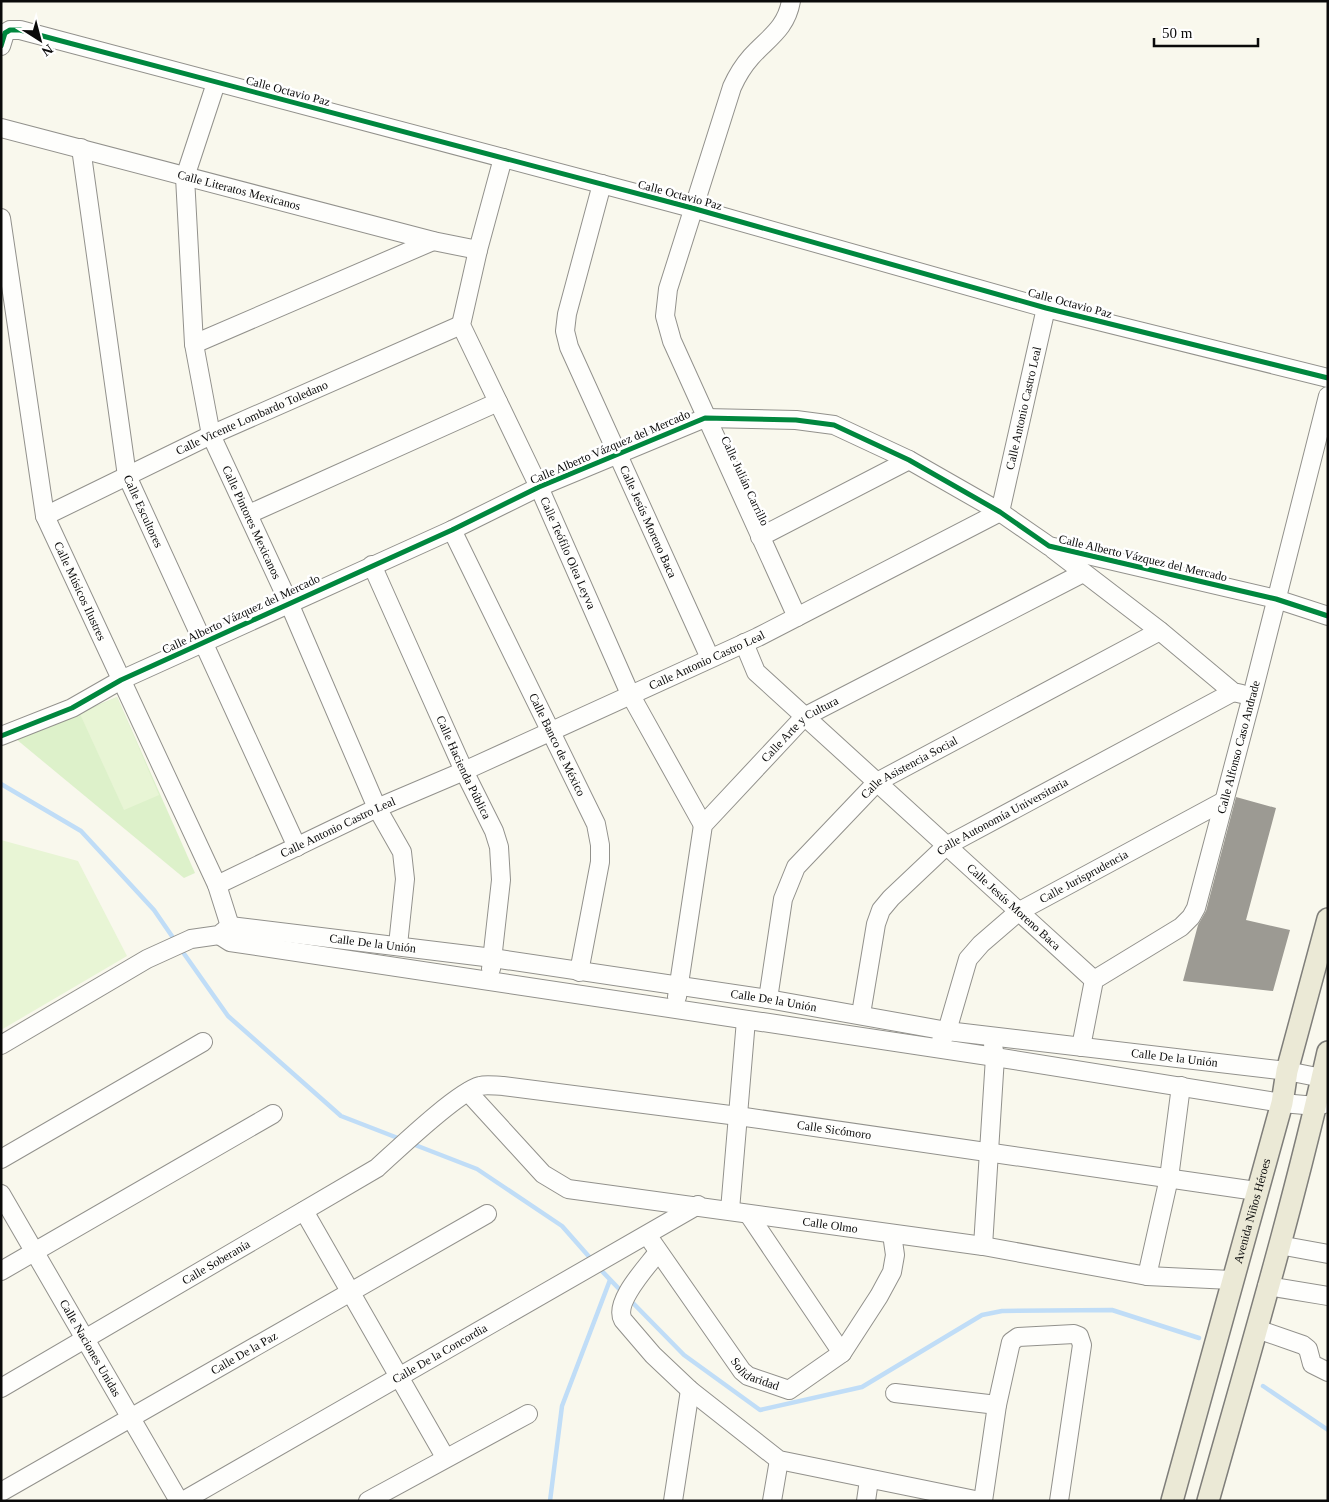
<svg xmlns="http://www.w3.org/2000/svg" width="1329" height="1502" font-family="Georgia,serif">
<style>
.green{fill:#ddf1ca}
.pitch{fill:#e8f5d5}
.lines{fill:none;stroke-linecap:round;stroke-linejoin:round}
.stream{stroke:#c0ddf7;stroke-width:4.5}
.building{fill:#9c9a93}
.minor-casing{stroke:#92918c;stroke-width:20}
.major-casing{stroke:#7f7e7a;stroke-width:24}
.minor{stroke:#fefefc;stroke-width:18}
.major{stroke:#ebe9d6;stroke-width:21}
.cycleway-casing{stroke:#fff;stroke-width:8}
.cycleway{stroke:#00873e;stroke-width:5}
.labels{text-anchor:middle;stroke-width:5;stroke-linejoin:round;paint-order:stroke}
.street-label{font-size:12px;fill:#0a0a0a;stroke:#fff}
</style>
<rect width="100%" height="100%" fill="#f9f8ed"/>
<path class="green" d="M117,697L195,873L184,878L16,739Z"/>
<g class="pitch">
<path d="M117,697L159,795L124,810L80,714Z"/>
<path d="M1,840L78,861L127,956L1,1030Z"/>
</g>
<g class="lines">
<g class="stream">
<path d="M1,784L81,831L154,910L176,942"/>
<path d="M180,948L228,1016L341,1116L403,1140"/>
<path d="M410,1143L477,1169L562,1226L592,1260"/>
<path d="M599,1268L623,1293"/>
<path d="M630,1300L684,1355L760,1410L862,1387L982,1315L1002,1311L1112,1310L1199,1338"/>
<path d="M1263,1386L1328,1430"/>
<path d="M550,1501L562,1406L610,1280"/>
</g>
</g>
<path class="building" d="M1236,797L1276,808L1246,920L1290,930L1273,991L1183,981L1198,925L1206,911Z"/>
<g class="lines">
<g class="minor-casing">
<g id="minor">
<path d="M791,1C786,29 768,38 751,57C743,66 737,76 732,87L668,289L665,316L672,341L797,617"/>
<path d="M1,46L5,33L10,30H20L692,208L1046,308L1328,378"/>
<path id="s1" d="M216,83L185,177L194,344L211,435L289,603L377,808L402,852L405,879L398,945"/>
<path id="s2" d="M1,128L433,241L478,250"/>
<path id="s3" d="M81,148L127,476L297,847"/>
<path id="s4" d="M503,158L478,250L461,325L539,487L630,694L703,825"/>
<path id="s5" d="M602,184L567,314L565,331L569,347L710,658"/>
<path id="s6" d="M1,218L45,516L217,885L230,926V937"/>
<path d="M194,344L433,241"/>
<path d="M249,514L498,402"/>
<path id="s7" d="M45,516L211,435L461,325"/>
<path id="s8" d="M452,530L596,824L600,845V862L579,972"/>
<path d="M760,537L909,460"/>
<path d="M1053,549L1160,631L1233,692L1242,694"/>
<path id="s9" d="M372,565L464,771L494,831L499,847L501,880L491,969"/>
<path id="s10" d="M744,643L756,672L1094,980"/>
<path d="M1,736L72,708L121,680L452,530L539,487L705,418L796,420L834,425L909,460L1000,512L1049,546L1276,599L1328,616"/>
<path id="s11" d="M217,885L377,808L464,771L758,637L1000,512L1046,308"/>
<path d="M219,935L230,942L995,1057L1282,1103L1316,1106L1328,1103"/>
<path id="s12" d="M677,997L703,825L804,717L1083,573"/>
<path id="s13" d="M768,999L783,899L796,867L877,782L1160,631"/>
<path id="s14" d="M861,1014L876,924L881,910L891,898L946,846L1233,692"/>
<path id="s15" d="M941,1041L947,1031L968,959L981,944L1018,912L1224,801"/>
<path id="s16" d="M1,1045L147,959L191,939L219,935L230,926L493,958L768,999L947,1031L1287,1071L1322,1078L1328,1083"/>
<path id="s17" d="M1081,1047L1094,980L1181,927L1191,917L1196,908L1252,696L1328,396"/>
<path id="s18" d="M468,1092L543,1174L568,1189L983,1246L1147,1276L1231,1280"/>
<path d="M1,1159L203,1042"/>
<path id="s19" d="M1,1194L179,1501"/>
<path d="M730,1210L746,1020"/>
<path d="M304,1211L445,1457"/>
<path d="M749,1215L842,1353"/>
<path id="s20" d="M652,1242L742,1371L748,1376L789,1390L842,1353L879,1296L892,1272L895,1255L892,1234"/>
<path d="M1279,1245L1328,1254"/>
<path d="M983,1246L995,1057L993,1045"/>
<path d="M658,1252C647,1267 613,1302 623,1320L653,1355L690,1390L779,1460L980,1501"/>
<path d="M1,1271L273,1114"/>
<path d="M1147,1276L1169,1178L1181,1086"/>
<path d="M1267,1286L1328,1296"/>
<path d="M1257,1329L1303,1345L1308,1349L1312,1364L1328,1372"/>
<path id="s21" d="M1,1388L377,1168C397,1150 457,1092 480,1086C487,1084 496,1086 503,1086L738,1116L1256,1191"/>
<path d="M895,1393L997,1405"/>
<path id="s22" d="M1,1492L487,1214"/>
<path id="s23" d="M183,1501L698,1205"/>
<path d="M368,1501L528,1414"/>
<path d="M673,1501L690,1390"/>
<path d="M772,1501L779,1460"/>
<path d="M866,1501L869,1480"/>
<path d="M983,1501L997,1405L1011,1342L1018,1337L1074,1334L1079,1336L1082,1345L1059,1501"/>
</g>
</g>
<g class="major-casing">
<g id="major">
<path id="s24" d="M1172,1501L1282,1103L1287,1071L1328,919"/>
<path d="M1208,1501C1250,1352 1294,1203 1328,1052"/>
</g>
</g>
<use href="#minor" class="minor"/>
<use href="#major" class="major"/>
<g class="cycleway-casing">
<g id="cycleway">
<path d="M1,46L5,33L10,30H20L692,208L1046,308L1328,378"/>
<path d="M1,736L72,708L121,680L452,530L539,487L705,418L796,420L834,425L909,460L1000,512L1049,546L1276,599L1328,616"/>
</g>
</g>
<use href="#cycleway" class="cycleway"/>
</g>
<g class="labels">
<g class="street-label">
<text transform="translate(288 91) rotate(15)" y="4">Calle Octavio Paz</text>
<text dy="4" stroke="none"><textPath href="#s2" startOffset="246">Calle Literatos Mexicanos</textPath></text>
<text transform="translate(680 195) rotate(15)" y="4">Calle Octavio Paz</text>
<text transform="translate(1070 303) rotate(15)" y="4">Calle Octavio Paz</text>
<text dy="4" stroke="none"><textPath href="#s11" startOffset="974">Calle Antonio Castro Leal</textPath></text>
<text dy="4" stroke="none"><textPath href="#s7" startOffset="229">Calle Vicente Lombardo Toledano</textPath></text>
<text transform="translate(610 447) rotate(-23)" y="4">Calle Alberto Vázquez del Mercado</text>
<text transform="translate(745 481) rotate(65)" y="4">Calle Julián Carrillo</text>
<text dy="4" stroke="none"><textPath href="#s3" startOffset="370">Calle Escultores</textPath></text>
<text dy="4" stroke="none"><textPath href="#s5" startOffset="360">Calle Jesús Moreno Baca</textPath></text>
<text dy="4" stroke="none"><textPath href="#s1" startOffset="455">Calle Pintores Mexicanos</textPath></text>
<text dy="4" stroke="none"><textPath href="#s4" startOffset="424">Calle Teófilo Olea Leyva</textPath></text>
<text transform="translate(1143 558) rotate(13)" y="4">Calle Alberto Vázquez del Mercado</text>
<text dy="4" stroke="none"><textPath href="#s6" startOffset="384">Calle Músicos Ilustres</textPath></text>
<text transform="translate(241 614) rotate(-25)" y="4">Calle Alberto Vázquez del Mercado</text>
<text dy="4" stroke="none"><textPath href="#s11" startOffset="539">Calle Antonio Castro Leal</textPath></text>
<text dy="4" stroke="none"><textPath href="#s12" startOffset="311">Calle Arte y Cultura</textPath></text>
<text dy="4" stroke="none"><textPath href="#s8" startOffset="239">Calle Banco de México</textPath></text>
<text dy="4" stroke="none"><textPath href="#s17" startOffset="361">Calle Alfonso Caso Andrade</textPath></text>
<text dy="4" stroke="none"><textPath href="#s9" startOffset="222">Calle Hacienda Pública</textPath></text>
<text dy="4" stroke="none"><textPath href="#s13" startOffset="288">Calle Asistencia Social</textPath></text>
<text dy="4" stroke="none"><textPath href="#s14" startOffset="261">Calle Autonomía Universitaria</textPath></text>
<text dy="4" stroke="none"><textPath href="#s11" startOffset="134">Calle Antonio Castro Leal</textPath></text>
<text dy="4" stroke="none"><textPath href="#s15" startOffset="230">Calle Jurisprudencia</textPath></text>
<text dy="4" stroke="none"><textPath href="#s10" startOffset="380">Calle Jesús Moreno Baca</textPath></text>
<text dy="4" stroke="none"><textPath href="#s16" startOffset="404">Calle De la Unión</textPath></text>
<text dy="4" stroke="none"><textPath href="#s16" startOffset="809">Calle De la Unión</textPath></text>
<text dy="4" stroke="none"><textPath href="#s16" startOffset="1214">Calle De la Unión</textPath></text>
<text dy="4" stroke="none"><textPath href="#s21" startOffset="925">Calle Sicómoro</textPath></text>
<text dy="4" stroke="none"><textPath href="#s24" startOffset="301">Avenida Niños Héroes</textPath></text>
<text dy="4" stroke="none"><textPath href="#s18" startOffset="405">Calle Olmo</textPath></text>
<text dy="4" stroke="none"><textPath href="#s21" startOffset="249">Calle Soberanía</textPath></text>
<text dy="4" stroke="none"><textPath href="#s19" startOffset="178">Calle Naciones Unidas</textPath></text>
<text dy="4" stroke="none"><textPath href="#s22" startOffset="280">Calle De la Paz</textPath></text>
<text dy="4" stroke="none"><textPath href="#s23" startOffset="296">Calle De la Concordia</textPath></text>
<text dy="4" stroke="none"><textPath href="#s20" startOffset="170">Solidaridad</textPath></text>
</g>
</g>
<rect width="1329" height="1502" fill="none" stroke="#0a0a0a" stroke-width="5"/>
<g transform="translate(40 40) rotate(144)" stroke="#ffffff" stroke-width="4" paint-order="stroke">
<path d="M0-4L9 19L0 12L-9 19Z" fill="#0a0a0a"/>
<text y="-8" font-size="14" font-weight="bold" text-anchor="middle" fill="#0a0a0a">N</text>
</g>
<path d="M1154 38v8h104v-8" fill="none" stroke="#0a0a0a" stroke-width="2.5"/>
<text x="1162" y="38" font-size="15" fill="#0a0a0a" stroke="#ffffff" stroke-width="4" paint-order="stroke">50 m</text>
</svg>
